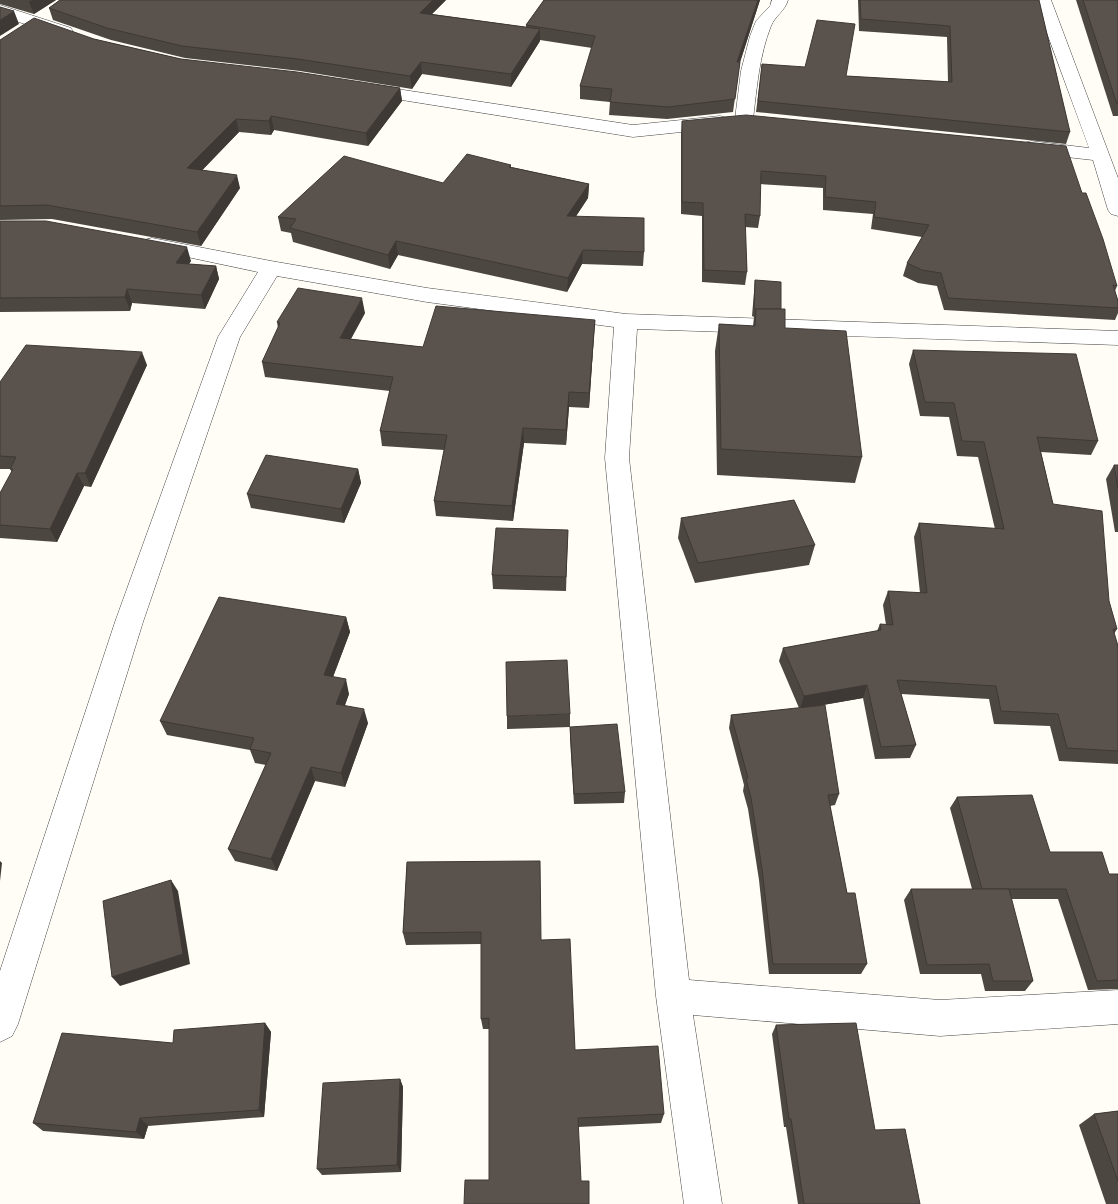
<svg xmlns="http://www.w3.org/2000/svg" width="1118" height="1204" font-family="'Noto Serif',serif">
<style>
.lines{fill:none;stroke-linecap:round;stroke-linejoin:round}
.minor-casing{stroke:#444;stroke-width:1}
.minor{fill:#fff;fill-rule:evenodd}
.wall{fill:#4d4742}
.shaded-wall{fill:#3f3936}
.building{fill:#5a524d;stroke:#3f3936}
</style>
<rect width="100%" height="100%" fill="#fffdf5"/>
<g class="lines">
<g class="minor-casing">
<g id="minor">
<path d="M772,0H788C785,11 775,16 771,26C759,56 757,88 753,119L751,123H737L735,119L741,71L750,36L756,21L770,6Z"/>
<path d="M1035,0H1051L1118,178V216L1111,214L1108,210L1093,160L1031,153L1024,151L1021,147L1024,143L1031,141L1089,148Z"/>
<path d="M0,5L71,28L73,32L71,36L65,37L0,16Z"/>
<path d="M364,84L633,125L720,116L727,118L729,122L727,126L720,128L633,137L358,93L355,89L358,85Z"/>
<path d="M152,238L271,261L427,288L626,314L1118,331V345L637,329L629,458L689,980L940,1000L1118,990V1024L940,1036L693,1015L722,1204H684L656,996L605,458L614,327L427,302L277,276L240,337L143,622L18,1024L12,1036L0,1042V971L115,622L218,337L258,272L145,248L142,244L145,240Z"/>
</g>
</g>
<use href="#minor" class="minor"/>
</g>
<g class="wall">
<path d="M0,0H56L34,14L0,4Z"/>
<path d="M60,0H446L432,14L526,27V25L544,0H760L740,62L733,112L667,119L609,115L610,102L580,99V86L592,48L540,40V41L511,87L422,74L412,89L300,71L185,58L111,40L53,20L49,8Z"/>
<path d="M858,0H1039L1070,132L1066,144L756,112L762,64L846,76L948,82L947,37L859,31Z"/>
<path d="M1076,0H1118V116H1113Z"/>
<path d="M94,39L181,59L400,88L402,101L368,146L274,130L271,135L239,132L202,170L240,188L201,246L52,219L0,220V40Z"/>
<path d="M682,121L1082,193L1117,286L1115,291L1118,301V313L1115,320L944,310L937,286L918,283L903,276L907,263L922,237L871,229L873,214L823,210V188L760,184V216L758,228L745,227L747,272L745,285L702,282V216L681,214V134Z"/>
<path d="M511,165V167L589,184L588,198L576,216L644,252L643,266L582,264L567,292L398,255L390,269L293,242L291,233L281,231L278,217L443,183Z"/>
<path d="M0,221L191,261L189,264L216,266L219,279L205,309L132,303L130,311L0,312Z"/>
<path d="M755,280L781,309L785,328L862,457L855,483L717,475L715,351L719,324L753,326L754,317L752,316Z"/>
<path d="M365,313L351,339L423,347L595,320L589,408L569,407L566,445L524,443L513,521L436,516L434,501L444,450L382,446L380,431L390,391L265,377L262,362L278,328L277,322Z"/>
<path d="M913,350L1098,441L1091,455L1041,452L1053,504L1109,601L1117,629L1114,634L1118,646V764L1059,761L1050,726L994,724L989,699L901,694L916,745L910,758L875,759L863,698L817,706L839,794L835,805L830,806L847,893L867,964L861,974H769L759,880L748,809L743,791L744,785L729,728L731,715L799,708L779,661L783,648L877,631L880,624L886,625L883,605L888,591L920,593L914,537L919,523L995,529L978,457L957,456L949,417L920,416L909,364Z"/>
<path d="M147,365L91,487L84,486L57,542L0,538V493L12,472L10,469H0V382Z"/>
<path d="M1114,465H1118V532H1115L1106,479Z"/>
<path d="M358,469L361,483L344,523L251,508L247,494Z"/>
<path d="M681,518L815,545L809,565L695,583L678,538Z"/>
<path d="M568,530L566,591L493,589L492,575Z"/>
<path d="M346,617L350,632L333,677L349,694L345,705L368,723L345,787L315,781L277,871L235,861L228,849L266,765L255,763L250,750L167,735L160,721Z"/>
<path d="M570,714V727L507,729V716Z"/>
<path d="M570,727L625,792L624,803L574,804L570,738Z"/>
<path d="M957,797L1050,852L1109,874H1118V989L1088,990L1058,899H1011L1033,981L1025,991H985L981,974H920L904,900L911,889H972L950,808Z"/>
<path d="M407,862L541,940L575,1050L664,1114L661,1123L578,1127L489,1180V1029H483L481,1019V944L406,945L403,933Z"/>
<path d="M265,1023L271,1032L264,1117L148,1126L144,1139L43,1131L33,1123L173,1043Z"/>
<path d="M776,1025L875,1130L920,1204H798L786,1127H784L772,1034Z"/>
<path d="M400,1079L403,1087L401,1172L322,1175L317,1169Z"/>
<path d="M1118,1111V1204H1106L1079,1125L1094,1114Z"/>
</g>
<g class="shaded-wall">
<path d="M32,0H56L34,14L29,2Z"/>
<path d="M433,0H446L421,25L420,13Z"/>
<path d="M758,0H760L759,3L736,75L737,62Z"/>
<path d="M14,11L19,24L0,36V20Z"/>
<path d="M540,29V41L511,87V74Z"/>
<path d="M421,62L422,74L412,89L410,76Z"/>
<path d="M400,88L402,101L368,146L366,133Z"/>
<path d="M271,116L274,130L271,135L269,121Z"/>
<path d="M236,119L239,132L191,182L187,168Z"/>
<path d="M237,175L240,188L201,246L197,232Z"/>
<path d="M589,184L588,198L567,230V216Z"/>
<path d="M396,241L398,255L390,269L388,255Z"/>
<path d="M187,247L191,261L180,277L176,263Z"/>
<path d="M583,250L582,264L567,292L568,278Z"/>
<path d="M216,266L219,279L205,309L201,295Z"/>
<path d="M127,289L132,303L130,311L125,297Z"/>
<path d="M362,298L365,313L343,353L340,338Z"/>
<path d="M595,320L594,335L589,408V393Z"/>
<path d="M142,352L147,365L91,487L85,473Z"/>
<path d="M569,392V407L566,445V430Z"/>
<path d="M523,428L524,443L513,521L512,506Z"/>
<path d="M358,469L361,483L344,523L341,509Z"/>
<path d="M77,473L84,486L57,542L50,529Z"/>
<path d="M346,617L350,632L328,690L324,675Z"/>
<path d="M346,679L349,694L340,718L336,704Z"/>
<path d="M867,685L863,698L800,709L804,696Z"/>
<path d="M364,709L368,723L345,787L341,773Z"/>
<path d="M311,767L315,781L277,871L271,859Z"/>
<path d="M0,861L2,863L0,881Z"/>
<path d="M171,880L178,891L190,964L120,986L112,977Z"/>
<path d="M265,1023L271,1032L264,1117L259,1110Z"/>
<path d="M400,1079L403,1087L401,1172L397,1165Z"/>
<path d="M140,1118L148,1126L144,1139L136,1132Z"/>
</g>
<g class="building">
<path d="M60,0H433L420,13L540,29L511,74L421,62L410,76L298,59L182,46L107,28L49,8Z"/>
<path d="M544,0H758L737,62H740L735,99L668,107L610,102L612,89L580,86L595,36L526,25Z"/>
<path d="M860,0H1039L1070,132L758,101L762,64L805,67L817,20L855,24L846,76L952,82L950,26L861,19Z"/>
<path d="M1083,0H1118V104H1117Z"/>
<path d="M0,7L14,11L0,20Z"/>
<path d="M34,18L94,39L181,59L297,72L400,88L366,133L271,116L269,121L236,119L187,168L237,175L197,232L47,205L0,206V40Z"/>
<path d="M746,115L1066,146L1082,193H1086L1103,239L1117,286L1113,285L1118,301V308L948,298L941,273L922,270L907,263L929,225L874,217L876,202L825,197L826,176L761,171L760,216L745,214L747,272L704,270L703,203L682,202V121Z"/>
<path d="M467,154L511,165L509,167L589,184L567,216L644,218V252L583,250L568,278L396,241L388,255L290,228L296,219L278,217L344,156L443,183Z"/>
<path d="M0,221H46L187,247L176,263L216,266L201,295L127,289L125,297L0,298Z"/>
<path d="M755,280L781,282V309H754Z"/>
<path d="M298,288L362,298L340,338L423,347L436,306L595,320L589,393L569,392L566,430L523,428L512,506L434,501L447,435L380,431L393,377L262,362L280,323L277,322Z"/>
<path d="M756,309H785V328L846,331L862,457L721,449L719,324L755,326Z"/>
<path d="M26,345L142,352L85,473H77L50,529L0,525V493L13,469H10L16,457L0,456V382Z"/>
<path d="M913,350L1076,354L1098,441L1037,437L1053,504L1102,511L1109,601L1117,629H1113L1118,646V751L1067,748L1058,714L1001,711L996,686L897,680L916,745L881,747L867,685L804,696L783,648L881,630L880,624L893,625L888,591L927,593L919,523L1004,529L984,442L962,441L954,403L925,402Z"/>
<path d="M266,455L358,469L341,509L247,494Z"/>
<path d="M1114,465H1118V489Z"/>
<path d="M794,500L815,545L698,563L681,518Z"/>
<path d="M496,528L568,530L566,577L492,575Z"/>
<path d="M219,597L346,617L324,675L346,679L336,704L364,709L341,773L311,767L271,859L228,849L271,753L250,749L254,738L160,721Z"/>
<path d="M567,660L570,714L507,716L506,662Z"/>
<path d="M825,705L839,794L828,795L847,893H855L867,964H773L762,869L751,798L746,779L748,778L731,715Z"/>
<path d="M617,724L625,792L574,794L570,727Z"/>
<path d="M1032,795L1050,852H1102L1109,874H1118V980L1097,981L1066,889H982L957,797Z"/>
<path d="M540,861L541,940L570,939L575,1050L658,1046L664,1114L578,1118L581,1181H589V1204H464L465,1180H489V1018L481,1019V932L403,933L407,862Z"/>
<path d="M171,880L183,954L112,977L103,901Z"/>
<path d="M911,889H1009L1033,981H993L989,964L927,965Z"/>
<path d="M265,1023L259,1110L140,1118L136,1132L33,1123L62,1033L173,1043L174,1030Z"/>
<path d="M856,1023L875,1130L905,1129L920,1204H804L791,1119H789L776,1025Z"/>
<path d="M400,1079L397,1165L317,1169L323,1083Z"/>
<path d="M1118,1111V1181L1094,1114Z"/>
</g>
</svg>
